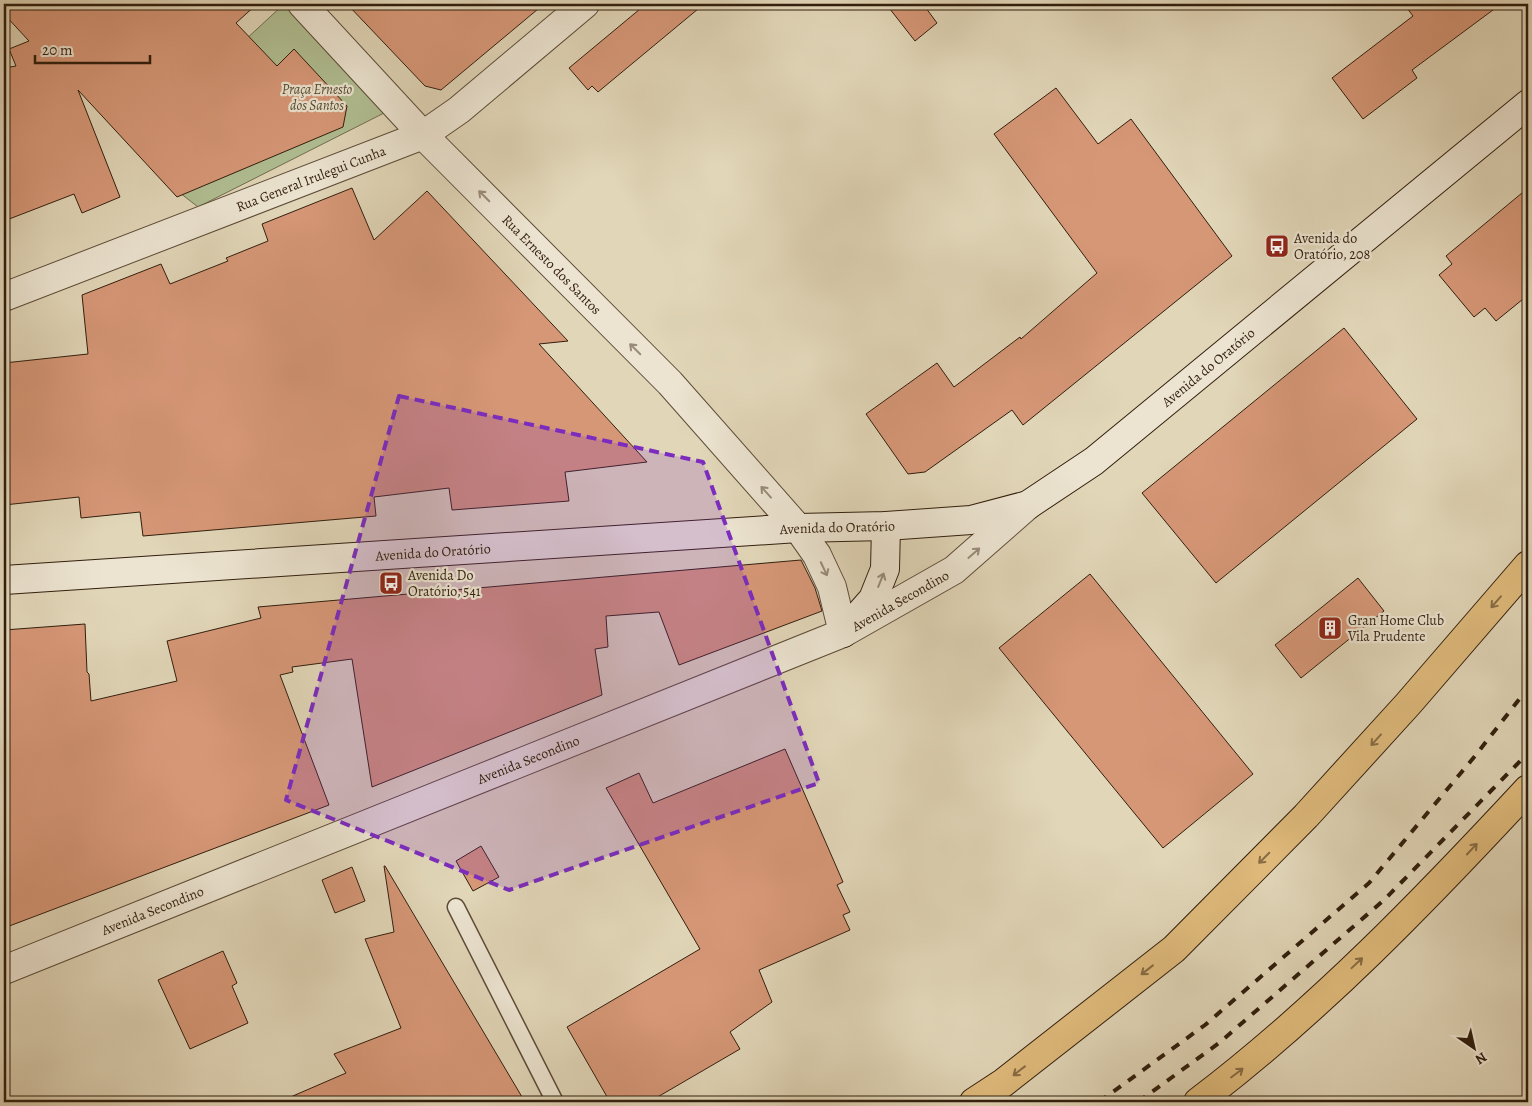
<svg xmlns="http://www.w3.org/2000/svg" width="1532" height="1106" font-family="Alegreya,serif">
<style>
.green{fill:#b0be92;stroke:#706e50}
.building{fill:#d69777;stroke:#311e0d}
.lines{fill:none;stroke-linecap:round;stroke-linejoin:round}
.lane-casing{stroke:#5d4c38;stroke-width:19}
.street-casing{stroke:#5d4c38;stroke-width:30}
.secondary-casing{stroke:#311e0d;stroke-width:30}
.primary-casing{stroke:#311e0d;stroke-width:30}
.lane{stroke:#ece4d1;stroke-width:16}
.street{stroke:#ece4d1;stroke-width:28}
.secondary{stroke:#ece4d1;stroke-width:28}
.primary{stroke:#e0bb7c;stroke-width:28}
.rail{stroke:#311e0d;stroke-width:4;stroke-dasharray:9 9;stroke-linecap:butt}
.oneway{stroke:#988b79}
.oneway2{stroke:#886c44}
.marked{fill:#7b2cbf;fill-opacity:0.2;stroke:#7b2cbf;stroke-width:4;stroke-dasharray:10 6;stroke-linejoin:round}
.labels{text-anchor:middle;stroke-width:4.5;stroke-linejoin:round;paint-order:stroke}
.park-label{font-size:14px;font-style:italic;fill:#574e35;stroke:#ece4d1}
.street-label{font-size:14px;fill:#311e0d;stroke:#ece4d1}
.poi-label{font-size:14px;fill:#311e0d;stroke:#ece4d1;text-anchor:start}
</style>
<rect width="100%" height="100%" fill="#e1d6b8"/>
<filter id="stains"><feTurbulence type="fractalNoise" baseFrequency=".004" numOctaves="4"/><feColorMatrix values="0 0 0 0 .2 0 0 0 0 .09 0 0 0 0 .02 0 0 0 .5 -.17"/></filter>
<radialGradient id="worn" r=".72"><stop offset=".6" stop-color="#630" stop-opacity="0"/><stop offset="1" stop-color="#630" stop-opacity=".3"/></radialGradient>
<path class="green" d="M284,4L390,110L198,207L166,182L243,42Z"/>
<g class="building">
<path d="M4,4H257L236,23L277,66L294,49L347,106L343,127L177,197L78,90L120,197L82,213L74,194L4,221V68L16,66L9,49L29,41L4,14Z"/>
<path d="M347,4H544L441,90L425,86Z"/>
<path d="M646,4H704L598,92L592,86L588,90L569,68Z"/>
<path d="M886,4H923L937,23L915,41Z"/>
<path d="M1404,4H1501L1412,70L1417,78L1363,119L1332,78L1413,16Z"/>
<path d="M1056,88L1098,144L1131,119L1232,256L1023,425L1012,410L925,472L908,474L866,414L937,363L954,387L1020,337L1021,339L1097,273L994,134Z"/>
<path d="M352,188L374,240L427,191L568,341L539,344L647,462L565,472L569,501L452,510L449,488L374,497L376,516L143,536L140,512L81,518L79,497L4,505V363L88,354L82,295L161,264L170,284L228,261L226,258L268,241L262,224Z"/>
<path d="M1528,188V295L1496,321L1485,308L1474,317L1439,275L1452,264L1446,256Z"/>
<path d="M1344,328L1417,419L1216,583L1142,493Z"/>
<path d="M801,560L815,588L822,611L679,665L659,612L606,616L608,647L595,649L602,695L372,787L352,659L292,667L293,672L280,675L329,805L4,928V630L85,624L87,672L89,674L91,701L177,681L167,641L261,618L258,607Z"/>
<path d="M1090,574L1253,774L1163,848L999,648Z"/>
<path d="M1358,578L1384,611L1301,678L1275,645Z"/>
<path d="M785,749L843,882L837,885L850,912L843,915L850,930L759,970L772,1002L730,1032L740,1049L649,1102H610L567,1027L700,949L606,788L639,773L653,803Z"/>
<path d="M481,846L499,877L473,891L456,861Z"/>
<path d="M384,866H385L525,1102H279L346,1073L334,1054L401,1028L365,939L394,932Z"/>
<path d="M352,867L365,901L335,913L322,880Z"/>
<path d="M223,951L237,983L232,986L248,1023L190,1049L158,980Z"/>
</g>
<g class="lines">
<g class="lane-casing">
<path id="lane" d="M456,907L555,1102"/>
</g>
<g class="street-casing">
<g id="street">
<path id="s1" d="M302,4L423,135L670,383L798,528L817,555L832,587L843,633"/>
<path id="s2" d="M4,297L423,135L459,110L585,4"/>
<path id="s3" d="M4,970L843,633L954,570L1028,505"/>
</g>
</g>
<g class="secondary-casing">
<g id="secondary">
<path id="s4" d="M4,580L798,528L886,526L971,520L1028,505L1094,461L1528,104"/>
<path d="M843,633L873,599L885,569L886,526"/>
</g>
</g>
<g class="primary-casing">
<g id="primary">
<path d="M974,1102L1003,1083L1174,949L1306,816L1408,704L1528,565"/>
<path d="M1198,1102C1319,1010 1425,900 1528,789"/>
</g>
</g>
<use href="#lane" class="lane"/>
<use href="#street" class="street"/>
<use href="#secondary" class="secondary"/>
<use href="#primary" class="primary"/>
<g class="rail">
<path d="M1099,1102L1205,1025L1369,883L1475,756L1528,688"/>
<path d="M1138,1102L1219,1043L1384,900L1528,753"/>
</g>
</g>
<defs><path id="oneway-shaft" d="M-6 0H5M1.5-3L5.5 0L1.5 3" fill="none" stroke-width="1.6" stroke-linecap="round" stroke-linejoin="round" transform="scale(1.25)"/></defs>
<g class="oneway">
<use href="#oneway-shaft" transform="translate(484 196) rotate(-135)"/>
<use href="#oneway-shaft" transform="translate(635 349) rotate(-135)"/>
<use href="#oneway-shaft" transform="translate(766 492) rotate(-132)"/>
<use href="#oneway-shaft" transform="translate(974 553) rotate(-41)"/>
<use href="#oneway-shaft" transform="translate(824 569) rotate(65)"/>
<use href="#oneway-shaft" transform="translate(881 580) rotate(-68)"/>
</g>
<g class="oneway2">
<use href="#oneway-shaft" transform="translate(1496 602) rotate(131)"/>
<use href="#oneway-shaft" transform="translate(1376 740) rotate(132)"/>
<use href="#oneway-shaft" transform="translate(1472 849) rotate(-47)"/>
<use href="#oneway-shaft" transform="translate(1264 858) rotate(135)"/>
<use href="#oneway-shaft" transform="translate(1357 963) rotate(-43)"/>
<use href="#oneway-shaft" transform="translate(1147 970) rotate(142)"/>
<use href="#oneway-shaft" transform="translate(1019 1071) rotate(142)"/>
<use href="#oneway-shaft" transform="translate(1237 1073) rotate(-37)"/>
</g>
<path class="marked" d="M399,396L703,462L819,783L509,890L286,800Z"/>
<defs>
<g id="bus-square" transform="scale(1.25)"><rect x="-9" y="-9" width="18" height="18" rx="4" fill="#8f2418" stroke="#ece4d1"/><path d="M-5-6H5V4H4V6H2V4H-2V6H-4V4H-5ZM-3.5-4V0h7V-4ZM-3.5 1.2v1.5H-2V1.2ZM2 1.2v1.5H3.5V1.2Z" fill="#fff"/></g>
<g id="building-square" transform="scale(1.25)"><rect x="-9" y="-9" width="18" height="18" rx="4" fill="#8f2418" stroke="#ece4d1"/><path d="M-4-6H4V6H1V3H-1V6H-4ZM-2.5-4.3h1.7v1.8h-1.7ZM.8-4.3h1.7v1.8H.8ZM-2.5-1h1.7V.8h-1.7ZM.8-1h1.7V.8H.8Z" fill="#fff"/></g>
</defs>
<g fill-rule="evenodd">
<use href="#bus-square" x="1277" y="246"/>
<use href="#bus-square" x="391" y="583"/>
<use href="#building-square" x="1330" y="628"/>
</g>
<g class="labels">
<g class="park-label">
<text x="317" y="94">Praça Ernesto<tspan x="317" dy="16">dos Santos</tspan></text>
</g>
<g class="street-label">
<text dy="5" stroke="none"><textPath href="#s2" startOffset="329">Rua General Irulegui Cunha</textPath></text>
<text dy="5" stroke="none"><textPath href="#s1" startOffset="361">Rua Ernesto dos Santos</textPath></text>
<text dy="5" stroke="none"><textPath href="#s4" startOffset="1255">Avenida do Oratório</textPath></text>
<text dy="5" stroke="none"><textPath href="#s4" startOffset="835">Avenida do Oratório</textPath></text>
<text dy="5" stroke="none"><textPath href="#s4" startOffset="430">Avenida do Oratório</textPath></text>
<text dy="5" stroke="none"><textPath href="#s3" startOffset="970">Avenida Secondino</textPath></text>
<text dy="5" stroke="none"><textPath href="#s3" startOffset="565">Avenida Secondino</textPath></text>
<text dy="5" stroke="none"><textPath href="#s3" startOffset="160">Avenida Secondino</textPath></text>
</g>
<g class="poi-label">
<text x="1294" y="243">Avenida do<tspan x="1294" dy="16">Oratório, 208</tspan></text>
<text x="408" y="580">Avenida Do<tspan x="408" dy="16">Oratório, 541</tspan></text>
<text x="1348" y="625">Gran Home Club<tspan x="1348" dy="16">Vila Prudente</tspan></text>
</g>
</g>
<rect width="1532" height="1106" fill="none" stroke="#e1d6b8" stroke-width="20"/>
<rect x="5" y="5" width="1522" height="1096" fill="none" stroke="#311e0d" stroke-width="2.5"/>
<rect x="10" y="10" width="1512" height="1086" fill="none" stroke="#311e0d"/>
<g transform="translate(1474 1048) rotate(146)" stroke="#ece4d1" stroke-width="4" paint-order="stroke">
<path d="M0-4L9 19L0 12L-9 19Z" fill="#311e0d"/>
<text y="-8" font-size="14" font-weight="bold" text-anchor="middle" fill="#311e0d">N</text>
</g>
<path d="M35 55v8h115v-8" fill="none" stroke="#311e0d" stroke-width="2.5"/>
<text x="42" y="55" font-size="15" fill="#311e0d" stroke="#ece4d1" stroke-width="4" paint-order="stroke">20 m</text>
<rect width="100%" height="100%" filter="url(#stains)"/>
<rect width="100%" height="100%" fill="url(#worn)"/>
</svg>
